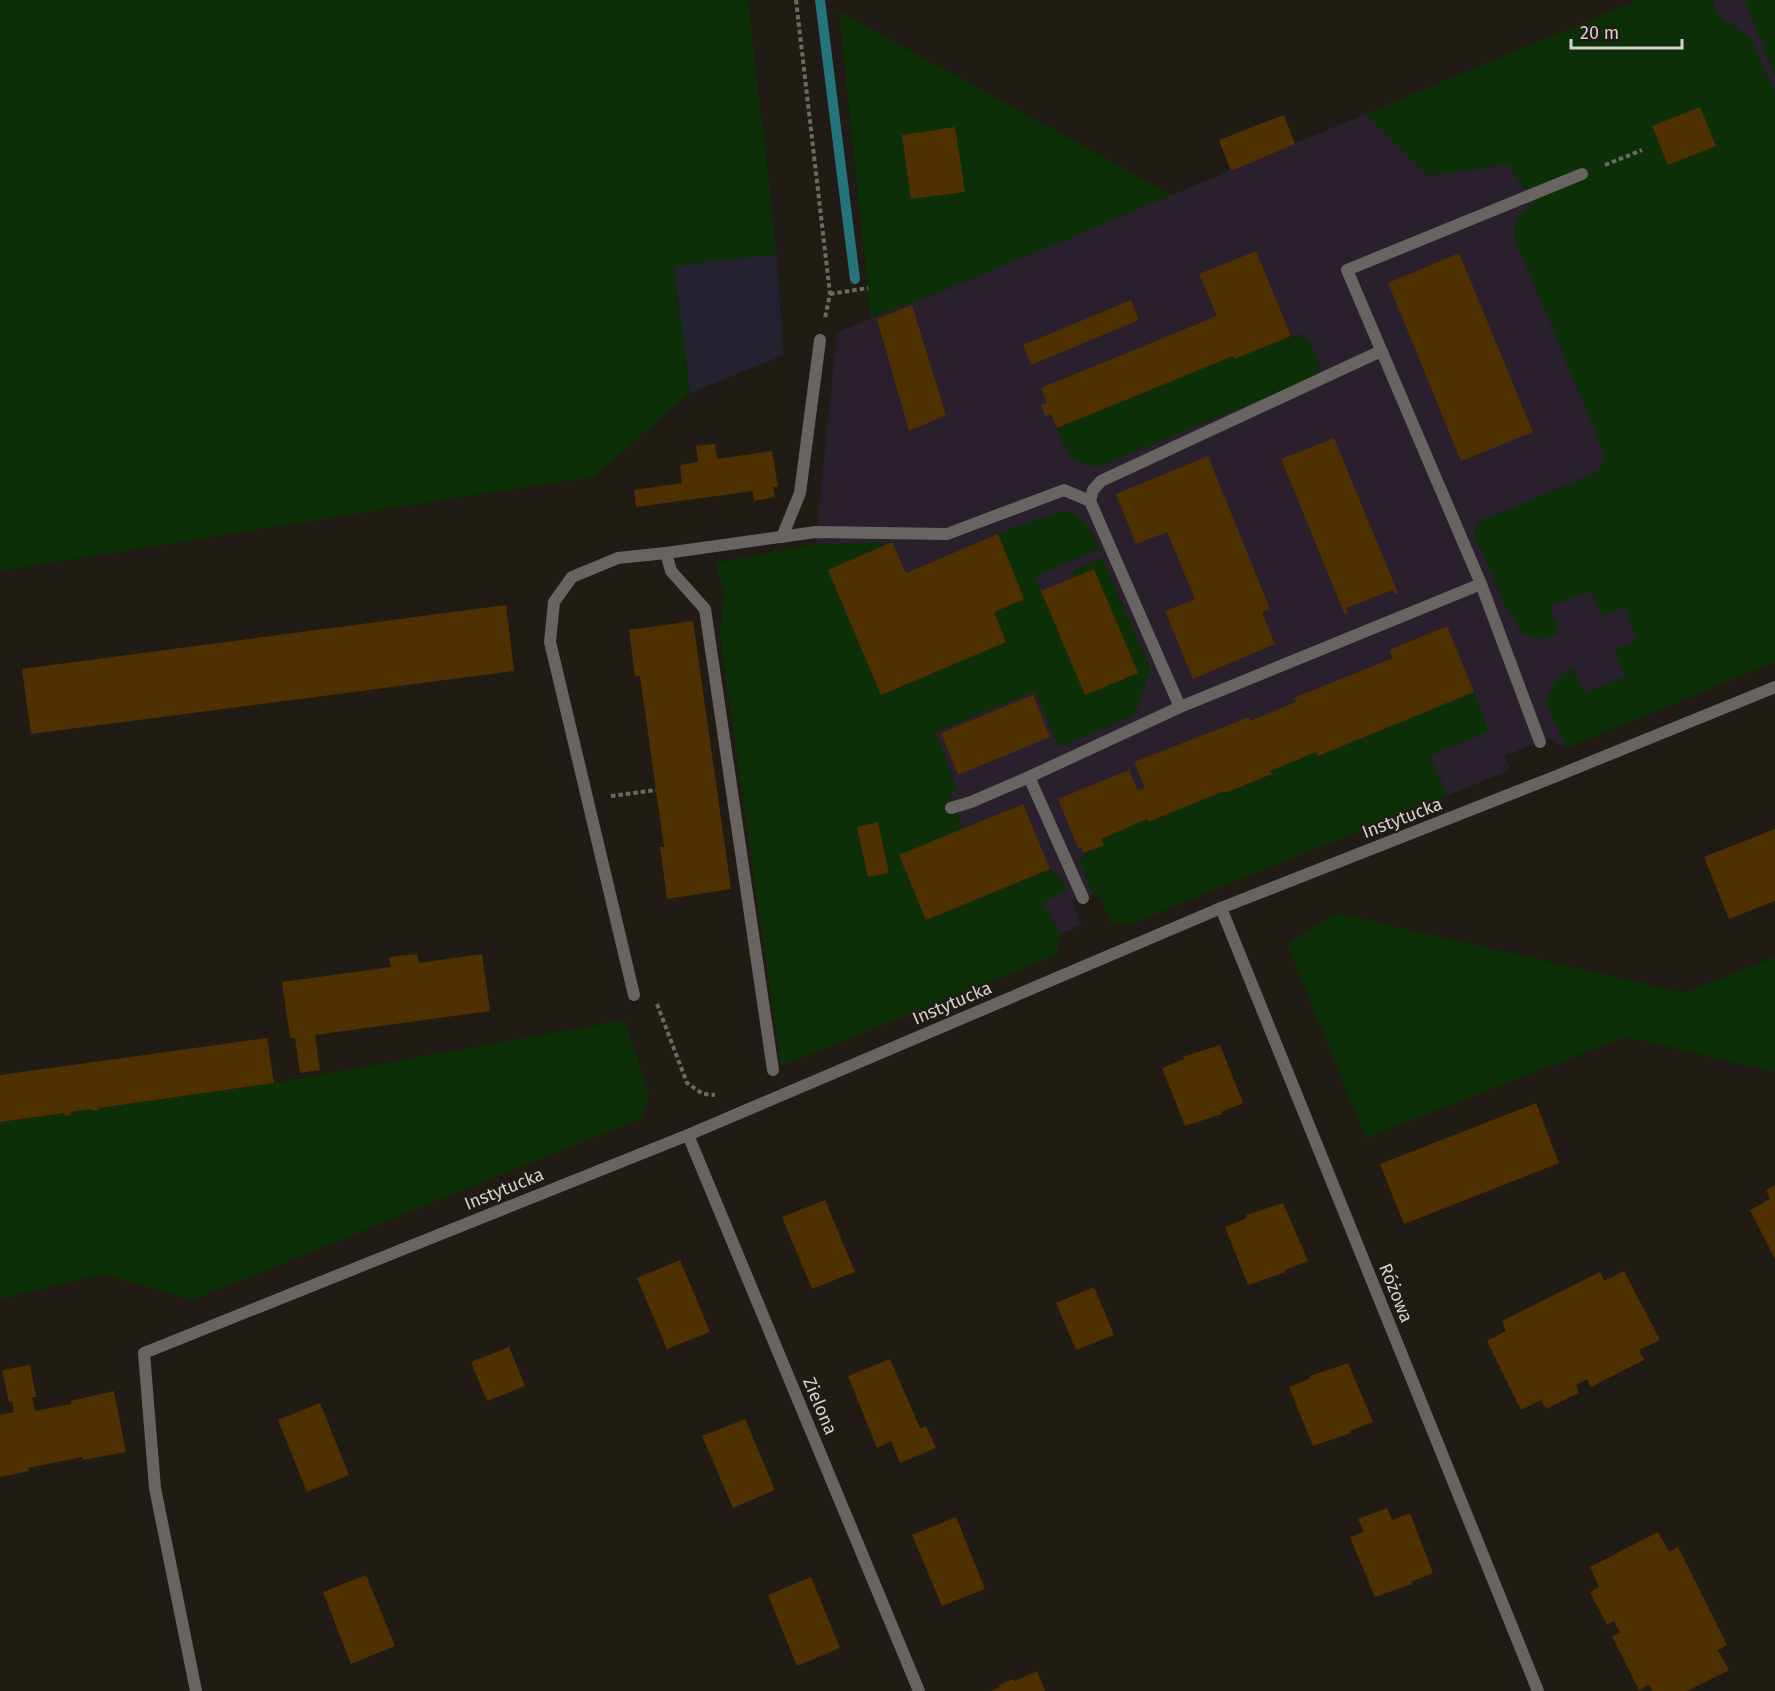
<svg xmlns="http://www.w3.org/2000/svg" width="1775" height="1691" font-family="'Fira Sans',sans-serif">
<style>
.commercial{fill:#291f2d}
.industrial{fill:#242131}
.green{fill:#0d2f07;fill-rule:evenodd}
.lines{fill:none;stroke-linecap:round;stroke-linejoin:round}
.stream{stroke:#25747b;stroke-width:10}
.building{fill:#4f3000}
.path{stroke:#6e6863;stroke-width:4;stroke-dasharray:4.5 3;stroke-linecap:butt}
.service{stroke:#686462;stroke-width:12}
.minor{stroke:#686462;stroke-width:12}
.labels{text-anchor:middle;stroke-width:4.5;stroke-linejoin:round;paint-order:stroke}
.street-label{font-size:18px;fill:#d5d1cd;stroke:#211b15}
</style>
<rect width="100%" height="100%" fill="#211b15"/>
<path class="commercial" d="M1638,0H1775V662L1566,748L1549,738L1505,756L1510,770L1128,925L1110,921L1098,892L1073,902L1081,925L1061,934L1056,955L898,1020L809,606L837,333L871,318L940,292Z"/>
<path class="industrial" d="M777,254L783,355L690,393L674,266Z"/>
<g class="green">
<path d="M0,0H748L777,254L674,266L690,393L594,477L455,498L0,571Z"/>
<path d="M1638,0H1713L1717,14L1751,38L1775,92V662L1566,748L1546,703C1552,684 1555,677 1573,668L1584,693L1625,676L1615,650L1637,641L1624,607L1602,616L1591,591L1549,607L1559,632C1548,637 1539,642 1528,636C1511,628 1483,554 1474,534L1477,524L1481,521L1596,472C1604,467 1606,459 1603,450L1513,234C1515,218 1521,211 1535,204L1508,165L1428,176L1366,114Z"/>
<path d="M1744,0H1775V76Z"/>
<path d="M839,11L1172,195L940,292L871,318Z"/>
<path d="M1300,334C1312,341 1315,353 1320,366L1316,377L1098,467C1068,463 1067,454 1057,428L1233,356L1235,359L1291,336Z"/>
<path d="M1071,512C1089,522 1092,530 1099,549L1035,577L1085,694L1138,673L1094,569L1074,577L1072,571L1102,557L1151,669L1134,716L1059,747L1035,691L936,732L957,789L950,793L963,829L926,920L1050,869L1062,879L1067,891L1043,902L1061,934L1056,955L781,1066L720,637L724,591L715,563L815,544L892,542L828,570L881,695L1006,642L994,612L1024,599L998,534L1054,513ZM878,822L868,877L857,827Z"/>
<path d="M1474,692L1489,732L1430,756L1448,795L1128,925L1110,921L1098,892L1093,894L1078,860L1085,857L1083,853L1103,846L1101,839L1147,819L1149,822L1224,791L1226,793L1272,774L1270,771L1316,752L1318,756Z"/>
<path d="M1337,913L1685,993L1775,957V1072L1626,1037L1366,1138L1287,944Z"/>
<path d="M625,1020L649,1095L642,1118L192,1300L104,1274L0,1299V1122L64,1113L65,1116L71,1115V1112L92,1109V1111H98L99,1108L274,1083Z"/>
</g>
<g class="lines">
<path class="stream" d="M820,0L855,279"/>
</g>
<g class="building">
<path d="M1700,107L1716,146L1668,165L1652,126Z"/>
<path d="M1284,115L1295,144L1231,171L1219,140Z"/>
<path d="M955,127L965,192L911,199L902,135Z"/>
<path d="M1256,251L1291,336L1235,359L1233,356L1057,428L1051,414L1045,416L1041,405L1047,403L1041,388L1217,316L1199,274Z"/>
<path d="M1459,253L1533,432L1461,461L1388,283Z"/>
<path d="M1131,300L1139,320L1031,365L1023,345Z"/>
<path d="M912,305L946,415L909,431L877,319Z"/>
<path d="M1334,438L1398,593L1395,594L1393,590L1346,608L1348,614L1345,615L1281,459Z"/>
<path d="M715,444L717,459L772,451L778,487H773L775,497L754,501L753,491L636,507L634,490L682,483L680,465L698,462L696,446Z"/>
<path d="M1208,456L1270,609L1262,612L1275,644L1193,679L1165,611L1195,599L1167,532L1136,544L1116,494Z"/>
<path d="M998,534L1024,599L994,612L1006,642L881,695L828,570L892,542L906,573Z"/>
<path d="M1094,569L1138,673L1085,695L1041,591Z"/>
<path d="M506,605L514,671L31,734L22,669Z"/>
<path d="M693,621L731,889L667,899L660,847H664L640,676L635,677L629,630Z"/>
<path d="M1447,626L1474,692L1318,756L1316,752L1270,771L1272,774L1225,793L1224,791L1148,822L1147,819L1101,839L1104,845L1083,853L1081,847L1078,848L1058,799L1129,770L1138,791L1145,788L1134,762L1249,717L1250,721L1296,702L1294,698L1393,658L1389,650Z"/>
<path d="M1033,695L1050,737L958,775L941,733Z"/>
<path d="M1023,804L1050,869L926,920L899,855Z"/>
<path d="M878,822L889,873L868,877L857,827Z"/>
<path d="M1775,829V901L1729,919L1704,857Z"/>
<path d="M417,954L419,963L482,954L490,1011L315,1035L320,1070L300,1073L295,1038H290L282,982L391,967L389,957Z"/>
<path d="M267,1038L274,1083L99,1108V1110L92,1111V1109L71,1112V1115L65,1116L64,1113L0,1122V1075Z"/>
<path d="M1220,1045L1243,1103L1221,1112L1222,1114L1185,1126L1162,1068L1184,1059L1183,1057Z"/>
<path d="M1536,1103L1559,1163L1404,1224L1380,1164Z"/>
<path d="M1775,1185V1259L1750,1210L1770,1199L1766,1190Z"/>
<path d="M825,1200L855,1272L812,1289L782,1217Z"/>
<path d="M1283,1203L1308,1261L1285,1270L1286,1272L1248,1285L1225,1227L1247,1218L1246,1215Z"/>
<path d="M680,1260L710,1332L667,1349L637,1278Z"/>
<path d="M1624,1271L1660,1340L1639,1350L1644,1360L1591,1387L1587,1379L1576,1385L1579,1393L1546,1409L1541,1400L1521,1410L1487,1341L1506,1331L1502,1321L1600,1272L1604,1281Z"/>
<path d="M1094,1287L1114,1335L1076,1350L1056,1303Z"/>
<path d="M509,1347L525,1386L487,1401L471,1362Z"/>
<path d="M890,1359L920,1428L926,1426L936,1448L900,1463L891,1441L877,1448L848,1376Z"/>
<path d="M1348,1363L1373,1422L1350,1431L1351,1433L1313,1446L1289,1387L1311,1378L1310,1376Z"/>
<path d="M30,1365L36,1397H32L35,1411L71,1404V1401L114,1391L126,1452L83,1460L82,1457L28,1468L29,1471L0,1477V1415L14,1412L12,1402H9L2,1370Z"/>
<path d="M320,1403L349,1475L307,1492L278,1420Z"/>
<path d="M745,1419L775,1490L733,1508L702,1436Z"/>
<path d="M1387,1508L1392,1520L1410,1513L1433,1573L1411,1582L1412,1584L1375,1597L1350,1537L1364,1532L1358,1519Z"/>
<path d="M956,1517L985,1589L942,1606L912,1535Z"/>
<path d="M1658,1532L1669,1552L1678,1547L1727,1645L1718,1650L1729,1670L1687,1691H1652L1649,1685L1639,1690L1612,1636L1620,1633L1614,1621L1607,1625L1590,1592L1599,1587L1590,1567Z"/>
<path d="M366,1575L395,1646L351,1664L323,1592Z"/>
<path d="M811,1577L840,1648L797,1666L768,1595Z"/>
<path d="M1037,1671L1045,1691H991L1000,1687L999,1685L1014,1679L1015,1681Z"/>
</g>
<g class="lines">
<g class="path">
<path d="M796,0L830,294L825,318"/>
<path d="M1605,165L1642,150"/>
<path d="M830,294L868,288"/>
<path d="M611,796L656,790"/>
<path d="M657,1004L687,1083L703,1094L715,1095"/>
</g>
<g class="service">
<path d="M782,537L800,493L820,340"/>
<path d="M666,553L671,571L705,609L773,1070"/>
<path d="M1180,707L1090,501L1093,490L1101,481L1381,351"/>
<path d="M1540,742L1481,584L1347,270L1582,174"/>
<path d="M1029,777L1083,898"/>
<path d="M951,808L971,802L1029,777L1180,707L1481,584"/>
<path d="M634,995L550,642L554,602L572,577L618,558L666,553L816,532L947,534L1064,490L1090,501"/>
</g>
<g class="minor">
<path d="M1221,908L1538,1691"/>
<path d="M688,1135L919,1691"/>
<path d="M196,1691L155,1488L144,1353L688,1135L1221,908L1554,777L1775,687"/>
</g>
</g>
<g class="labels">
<g class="street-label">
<text transform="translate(1402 818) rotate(-21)" y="6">Instytucka</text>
<text transform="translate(952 1003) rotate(-23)" y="6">Instytucka</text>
<text transform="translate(504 1189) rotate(-22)" y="6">Instytucka</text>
<text transform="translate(1396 1293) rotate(68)" y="6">Różowa</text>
<text transform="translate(820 1406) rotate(67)" y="6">Zielona</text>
</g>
</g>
<path d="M1571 39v9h111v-9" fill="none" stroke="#d5d1cd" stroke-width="3"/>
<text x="1580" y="39" font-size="18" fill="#d5d1cd" stroke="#211b15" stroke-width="4.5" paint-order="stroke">20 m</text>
</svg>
